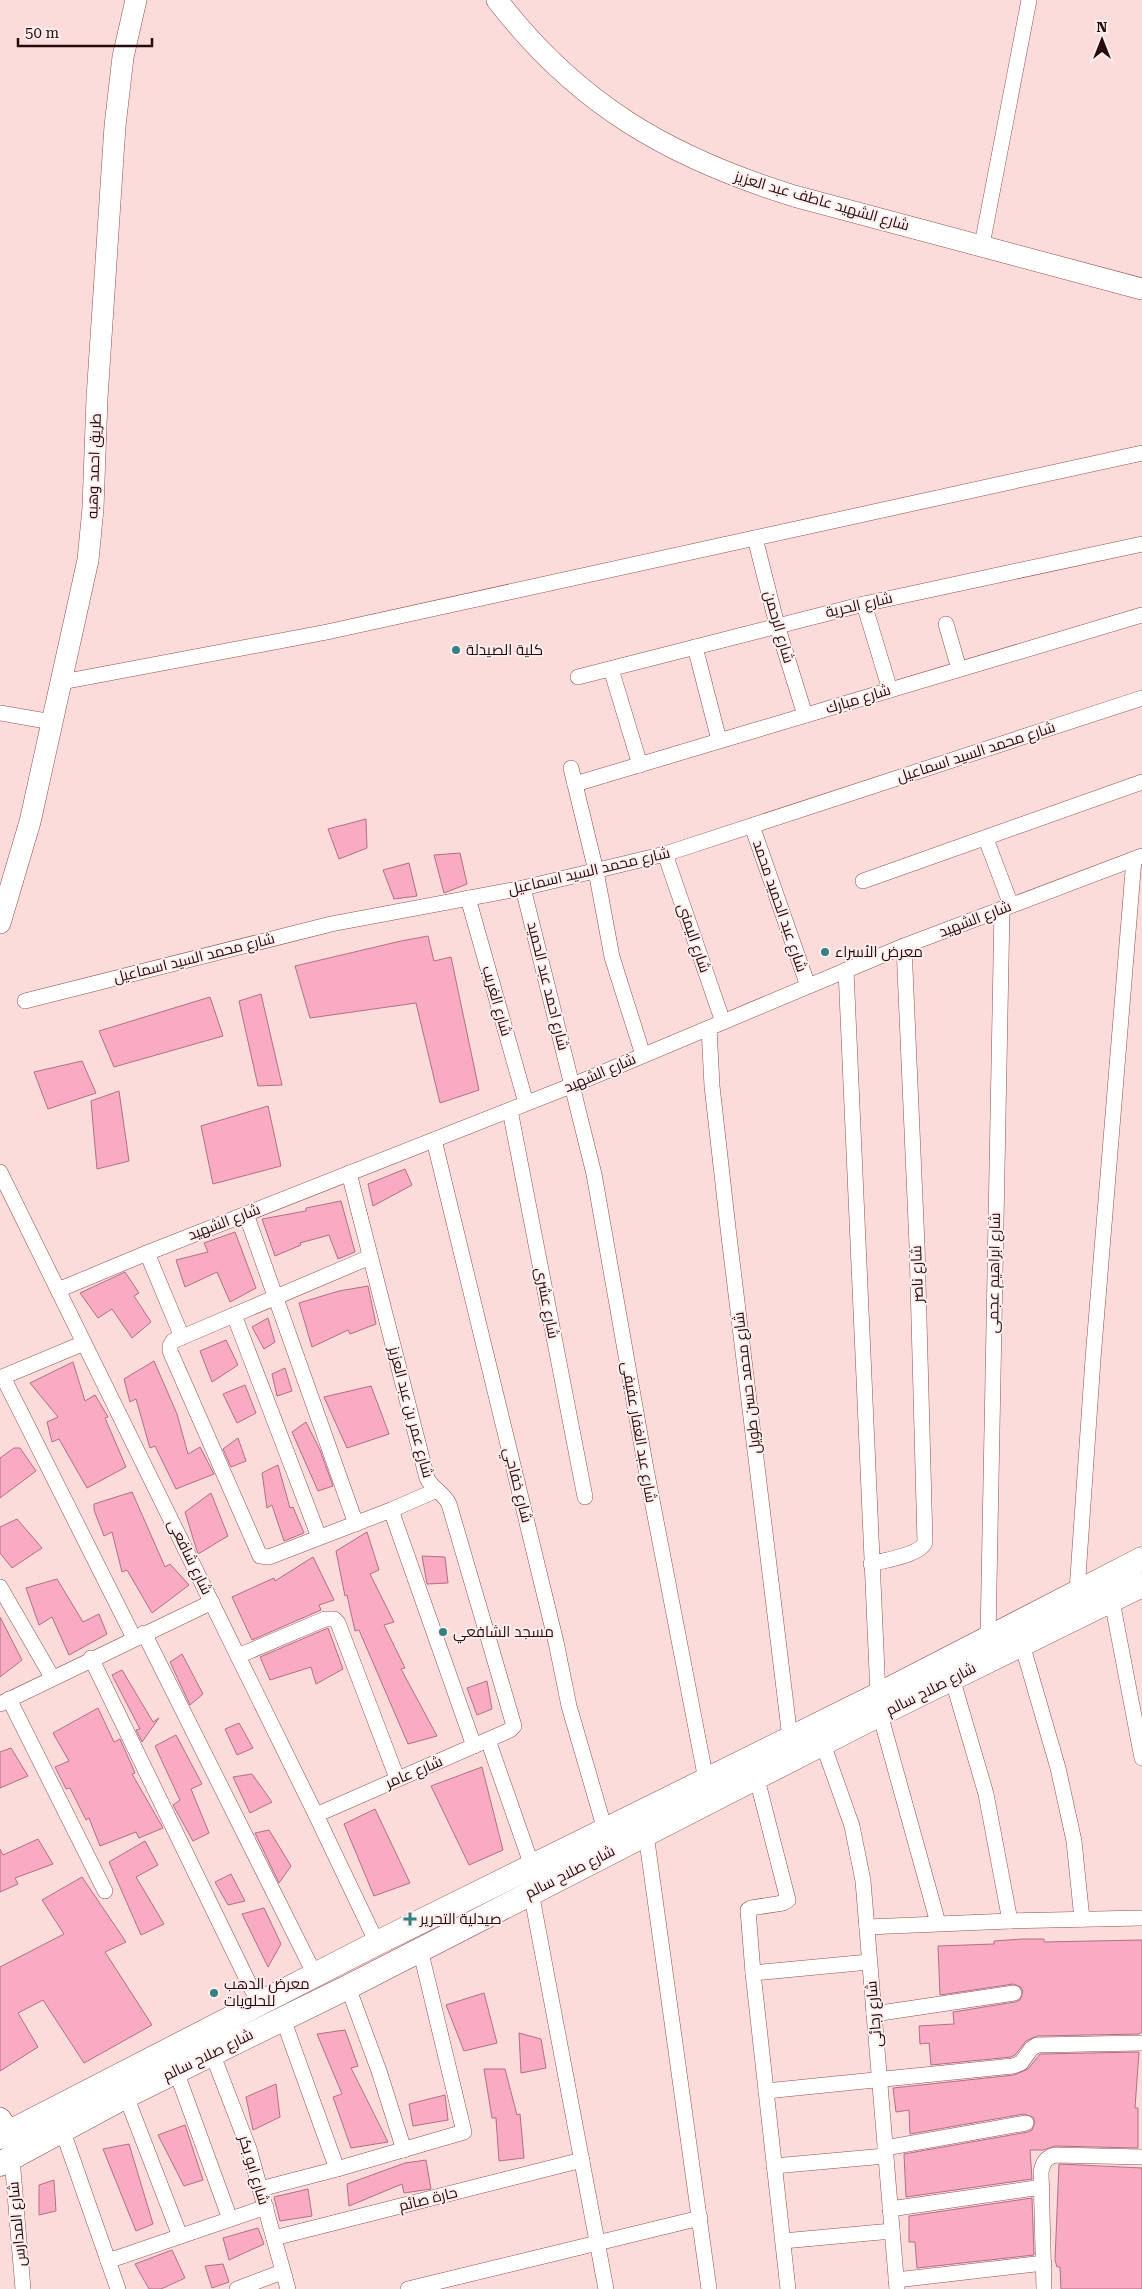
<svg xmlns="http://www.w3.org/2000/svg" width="1142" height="2289" font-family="'Roboto Serif',Cairo,serif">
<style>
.building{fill:#f8abc3;stroke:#b36f85}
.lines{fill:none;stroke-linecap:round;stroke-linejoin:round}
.street-casing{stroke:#935051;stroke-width:16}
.secondary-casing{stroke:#935051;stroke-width:22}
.primary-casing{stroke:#935051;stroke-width:25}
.street{stroke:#fff;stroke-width:15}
.secondary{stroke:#fff;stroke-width:21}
.primary{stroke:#fff;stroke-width:24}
.poi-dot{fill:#367f82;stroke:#fdedec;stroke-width:2}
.labels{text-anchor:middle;stroke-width:4;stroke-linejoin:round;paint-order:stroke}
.street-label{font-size:15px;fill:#260b0d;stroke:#fdedec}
.poi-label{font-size:15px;fill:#260b0d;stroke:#fdedec;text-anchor:start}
</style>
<rect width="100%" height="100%" fill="#fcdbdb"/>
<g class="building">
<path d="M366,819L367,848L339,859L328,829Z"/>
<path d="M460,853L467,884L444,893L434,855Z"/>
<path d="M409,863L417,896L394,899L383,870Z"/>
<path d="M428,936L434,961L451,957L479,1090L440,1103L416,1003L310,1018L295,966L401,941Z"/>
<path d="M261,994L282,1085L258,1086L239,1001Z"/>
<path d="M210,997L223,1036L114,1067L99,1031Z"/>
<path d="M82,1061L96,1093L48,1109L34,1072Z"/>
<path d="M119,1091L129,1161L97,1169L91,1101Z"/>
<path d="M268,1106L281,1166L213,1184L201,1126Z"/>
<path d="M405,1169L412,1185L373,1206L368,1184Z"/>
<path d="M341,1201L355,1252L338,1259L329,1235L300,1243L301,1245L275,1256L262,1219L306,1211V1208Z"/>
<path d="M235,1232L256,1288L230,1302L217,1272L185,1287L176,1260L208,1252L204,1243Z"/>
<path d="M125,1272L139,1293L134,1296L151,1322L132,1338L112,1309L98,1318L80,1293Z"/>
<path d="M368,1286L376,1324L350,1334L348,1330L312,1347L299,1303L339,1291Z"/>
<path d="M268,1318L275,1342L264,1349L252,1327Z"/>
<path d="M226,1340L238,1365L212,1382L200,1351Z"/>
<path d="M154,1361L177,1414L188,1454L200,1447L214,1474L176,1489L155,1446L150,1448L136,1399L130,1402L124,1379Z"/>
<path d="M73,1362L85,1401L95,1395L108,1417L105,1418L126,1467L87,1488L59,1439L52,1442L47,1422L58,1417L30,1383Z"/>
<path d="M285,1368L292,1391L277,1396L272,1374Z"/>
<path d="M245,1385L256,1413L237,1423L223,1394Z"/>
<path d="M371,1386L389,1434L347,1448L324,1397Z"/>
<path d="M306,1422L320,1450L333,1486L318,1491L292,1432Z"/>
<path d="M238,1438L246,1461L231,1467L223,1449Z"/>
<path d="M14,1448H20L36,1471L0,1498V1458Z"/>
<path d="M278,1465L290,1508L293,1507L304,1533L284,1541L272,1505L267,1508L262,1473Z"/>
<path d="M132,1492L165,1567L170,1564L189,1585L152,1613L127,1570L122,1572L112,1532L104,1536L94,1510V1504Z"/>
<path d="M211,1493L228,1536L198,1554L185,1512Z"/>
<path d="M17,1519L42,1548L12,1568L0,1553V1527Z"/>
<path d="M367,1532L379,1570L370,1574L394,1622L384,1625L405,1668L401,1669L437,1736L408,1744L359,1630L355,1631L347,1595L345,1596L336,1551Z"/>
<path d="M422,1556L445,1557L448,1583L427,1584Z"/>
<path d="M313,1557L334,1600L319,1605L321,1610L252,1640L232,1597L274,1578L275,1581Z"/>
<path d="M57,1579L83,1622L99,1614L107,1634L69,1655L52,1617L39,1625L26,1588Z"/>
<path d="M0,1617L22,1660L0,1677Z"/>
<path d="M328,1628L343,1669L316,1684L311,1667L270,1680L260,1657Z"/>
<path d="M182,1654L203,1694L190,1705L170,1662Z"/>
<path d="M122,1670L153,1722L159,1718L142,1742L136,1730L140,1729L112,1675Z"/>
<path d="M487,1681L492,1709L477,1715L467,1688Z"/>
<path d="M98,1708L114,1742L120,1739L135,1773L132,1774L163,1828L139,1838L136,1832L100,1846L89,1818L86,1820L70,1788L66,1789L55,1767L69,1761L53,1733Z"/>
<path d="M239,1723L253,1748L237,1755L225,1729Z"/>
<path d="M176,1735L202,1784L191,1789L209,1833L193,1841L173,1805L180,1800L155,1746Z"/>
<path d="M11,1748L28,1776L0,1788V1752Z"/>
<path d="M482,1767L503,1850L469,1865L431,1786Z"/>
<path d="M252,1774L272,1802L250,1813L233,1777Z"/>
<path d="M375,1809L410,1883L374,1896L344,1824Z"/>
<path d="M269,1830L291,1866L279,1883L255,1833Z"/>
<path d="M38,1839L53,1864L15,1878L18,1884L0,1892V1849L3,1855Z"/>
<path d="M145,1841L158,1865L136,1877L164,1924L141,1935L109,1862Z"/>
<path d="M231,1874L245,1901L228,1905L215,1882Z"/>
<path d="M82,1877L126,1942L105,1952L152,2025L84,2063L43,2000L18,2013L38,2047L0,2071V1967L64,1934L42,1900Z"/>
<path d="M264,1908L281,1944L268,1967L242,1914Z"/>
<path d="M1022,1939H1044V1942L1142,1940V2032L1139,2034L1037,2036L1026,2041L1015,2055L1011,2057L931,2065L929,2043L920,2044L919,2026L954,2024L953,2012L1015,2002L1020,2000L1023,1992L1021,1987L1013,1984L940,1995L938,1946L994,1944V1941Z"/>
<path d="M484,1993L497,2043L464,2051L446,2005Z"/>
<path d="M345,2030L358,2066L351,2068L388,2142L351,2148L333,2097L342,2094L317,2034Z"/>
<path d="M519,2033L541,2039L546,2068L521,2073Z"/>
<path d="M1139,2052L1135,2108H1138V2148L1055,2146L1043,2150H1030L1032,2179L906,2197L904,2154L1028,2132L1032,2130L1035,2122L1033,2117L1024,2114L910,2134L909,2110L896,2112L893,2088L1014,2075L1028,2069L1040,2054Z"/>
<path d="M484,2069H505L517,2115L520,2114L524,2158L499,2161L496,2118H492Z"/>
<path d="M276,2084L280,2117L253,2130L246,2097Z"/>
<path d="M445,2095L448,2120L413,2126L409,2104Z"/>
<path d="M185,2125L203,2180L184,2186L158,2135Z"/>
<path d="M129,2144L153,2224L136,2231L103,2149Z"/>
<path d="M426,2160L431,2189L404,2193L402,2184L349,2206L347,2184L405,2163Z"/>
<path d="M1059,2164L1142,2168V2289H1061L1060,2267H1057L1055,2260Z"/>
<path d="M54,2180L56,2211L39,2215V2185Z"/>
<path d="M308,2189L312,2216L280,2221L274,2197Z"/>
<path d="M1032,2198L1034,2255L917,2268L915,2242H909V2216Z"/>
<path d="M258,2228L264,2244L229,2260L223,2238Z"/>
<path d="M172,2250L185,2278L161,2289H149L135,2264Z"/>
<path d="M223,2264L229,2282L212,2288L205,2266Z"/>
</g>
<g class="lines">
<g class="street-casing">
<g id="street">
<path d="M982,245L1029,0"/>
<path d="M755,538L777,625L805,715"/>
<path d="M864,604L890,690"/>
<path d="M946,624L959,669"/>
<path d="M695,647L719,740"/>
<path d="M611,669L640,765"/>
<path d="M578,677L864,604L1142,544"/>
<path d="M62,682L327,632L1142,453"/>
<path d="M0,713L52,722"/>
<path d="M571,768L596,871L612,957L643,1055"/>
<path d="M575,784L1142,615"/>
<path d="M752,826L808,986"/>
<path d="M986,839L1011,905"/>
<path d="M665,854L723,1022"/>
<path d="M863,881L1142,782"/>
<path d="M523,888L594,1174L646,1469L706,1780"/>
<path d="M468,898L526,1103"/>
<path d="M846,970L878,1695"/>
<path d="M25,1001L331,924L523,888L665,854L1142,698"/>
<path d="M709,1028L712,1086L728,1228L790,1738"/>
<path d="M510,1110L585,1497"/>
<path d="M434,1140L556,1642L569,1706L605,1830"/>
<path d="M0,1172L316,1815L377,1943"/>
<path d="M246,1214L356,1524"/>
<path d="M147,1253L182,1337"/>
<path d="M370,1257L173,1341L170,1346V1351L260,1556L269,1557L391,1510L437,1490"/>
<path d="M58,1290L147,1253L573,1085L904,946L1142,856"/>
<path d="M234,1315L319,1537"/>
<path d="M3,1377L134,1638"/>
<path d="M0,1378L84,1343"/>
<path d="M391,1510L474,1746"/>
<path d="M871,1564C884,1560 921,1555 925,1542L917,1245L904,946"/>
<path d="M0,1587L52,1677"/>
<path d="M1077,1591L1093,1359L1134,859"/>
<path d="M1112,1601L1142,1758"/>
<path d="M144,1633L315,1975"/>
<path d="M988,1637L1002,909"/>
<path d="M1022,1644L1058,1768L1074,1841L1082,1919"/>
<path d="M238,1656L325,1619H334L338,1623L397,1778"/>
<path d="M91,1658L259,2004"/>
<path d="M952,1678L986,1794L1010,1921"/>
<path d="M9,1699L105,1891"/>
<path d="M0,1704L212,1602"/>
<path d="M880,1714L938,1923"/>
<path d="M488,1740L532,1866"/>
<path d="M823,1744L852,1826L863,1881L897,2289"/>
<path d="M316,1815L510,1730L514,1726L449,1504C444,1493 432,1489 427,1478L349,1173"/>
<path d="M646,1834L709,2289"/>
<path d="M531,1892L606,2289"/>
<path d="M867,1927L1010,1921L1142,1918"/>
<path d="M753,1973L748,1910L751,1908L783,1903L788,1900L757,1779"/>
<path d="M348,1987L379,2071L404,2150"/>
<path d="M874,2014L1014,1993"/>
<path d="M283,2019L337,2169"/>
<path d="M212,2053L249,2149L288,2289"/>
<path d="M176,2071L230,2219"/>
<path d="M766,2091L1013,2066L1021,2063L1031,2049L1037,2045L1142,2043"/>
<path d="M126,2096L180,2236"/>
<path d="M63,2132L118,2289"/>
<path d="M885,2148L1026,2123"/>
<path d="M12,2158L23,2289"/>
<path d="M774,2166L885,2156"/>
<path d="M260,2189L337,2169L464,2132L420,1949"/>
<path d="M890,2209L1042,2187"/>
<path d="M274,2238L582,2160"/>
<path d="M783,2241L892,2231"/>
<path d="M108,2261L266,2207"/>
<path d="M896,2280L1044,2263"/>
<path d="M237,2289L282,2272"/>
<path d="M408,2289L700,2218"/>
<path d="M788,2289L753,1973L869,1962"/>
<path d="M1044,2289L1041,2172C1043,2163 1045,2158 1055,2155L1142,2157"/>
</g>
</g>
<g class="secondary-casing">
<g id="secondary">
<path d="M497,0C578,105 669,157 794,196L1142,289"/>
<path d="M0,923L30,822L88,560L93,508L97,398L115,126L123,57L136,0"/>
<path d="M0,2118L10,2132"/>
</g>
</g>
<g class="primary-casing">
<g id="primary">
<path d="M0,2137L377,1943L878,1695L1142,1559"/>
<path d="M0,2164L126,2096L348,1987L880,1714L1142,1585"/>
</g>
</g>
<use href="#street" class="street"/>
<use href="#secondary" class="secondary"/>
<use href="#primary" class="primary"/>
</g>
<g class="poi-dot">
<circle cx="456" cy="650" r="5"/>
<circle cx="825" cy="952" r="5"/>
<circle cx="443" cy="1632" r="5"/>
<path d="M407.5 1911.5h5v5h5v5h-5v5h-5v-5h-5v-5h5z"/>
<circle cx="214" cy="1993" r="5"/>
</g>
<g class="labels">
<g class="street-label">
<text transform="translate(822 201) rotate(16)" y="5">شارع الشهيد عاطف عبد العزيز</text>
<text transform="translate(94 466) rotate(-88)" y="5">طريق احمد وهبه</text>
<text transform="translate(859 605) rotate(-13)" y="5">شارع الحرية</text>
<text transform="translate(779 627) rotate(74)" y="5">شارع الرحمن</text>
<text transform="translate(858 699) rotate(-17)" y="5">شارع مبارك</text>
<text transform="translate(976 752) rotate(-18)" y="5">شارع محمد السيد اسماعيل</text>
<text transform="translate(589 871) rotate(-13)" y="5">شارع محمد السيد اسماعيل</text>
<text transform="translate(780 906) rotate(71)" y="5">شارع عبد الحميد محمد</text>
<text transform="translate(975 919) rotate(-21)" y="5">شارع الشهيد</text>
<text transform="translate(694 938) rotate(71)" y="5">شارع اليمنى</text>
<text transform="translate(194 958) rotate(-14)" y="5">شارع محمد السيد اسماعيل</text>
<text transform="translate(548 986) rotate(76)" y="5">شارع احمد عبد الحميد</text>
<text transform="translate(497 1001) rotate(74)" y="5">شارع الغريب</text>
<text transform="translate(600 1073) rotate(-23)" y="5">شارع الشهيد</text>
<text transform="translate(224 1222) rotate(-21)" y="5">شارع الشهيد</text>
<text transform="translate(994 1273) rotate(-89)" y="5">شارع ابراهيم عجمى</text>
<text transform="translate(917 1274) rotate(-92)" y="5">شارع ناصر</text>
<text transform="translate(547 1303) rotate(79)" y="5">شارع عشرى</text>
<text transform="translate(747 1383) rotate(-97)" y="5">شارع محمد حسن طويل</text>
<text transform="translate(411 1412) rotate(75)" y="5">شارع عمر بن عبد العزيز</text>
<text transform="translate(639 1432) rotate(80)" y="5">شارع عبد الغفار عفيفى</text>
<text transform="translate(518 1485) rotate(76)" y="5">شارع خفاجي</text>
<text transform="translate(190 1557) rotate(64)" y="5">شارع شافعى</text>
<text transform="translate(931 1689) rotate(-27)" y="5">شارع صلاح سالم</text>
<text transform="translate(414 1772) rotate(-23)" y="5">شارع عامر</text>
<text transform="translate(570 1872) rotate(-27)" y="5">شارع صلاح سالم</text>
<text transform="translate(874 2014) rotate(-95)" y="5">شارع رجائى</text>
<text transform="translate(208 2055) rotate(-26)" y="5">شارع صلاح سالم</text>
<text transform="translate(254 2170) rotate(73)" y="5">شارع ابو بكر</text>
<text transform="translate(428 2199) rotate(-14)" y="5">حارة صائم</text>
<text transform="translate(17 2224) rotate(-95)" y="5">شارع المدارس</text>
</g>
<g class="poi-label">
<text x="466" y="655">كلية الصيدلة</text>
<text x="835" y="957">معرض الأسراء</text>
<text x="453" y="1637">مسجد الشافعي</text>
<text x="420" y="1924">صيدلية التحرير</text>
<text x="224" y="1989">معرض الدهب<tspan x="224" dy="17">للحلويات</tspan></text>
</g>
</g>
<g transform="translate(1102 40)" stroke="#fdedec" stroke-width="4" paint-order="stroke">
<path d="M0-4L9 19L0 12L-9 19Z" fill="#260b0d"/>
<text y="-8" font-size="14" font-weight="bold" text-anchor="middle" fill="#260b0d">N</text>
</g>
<path d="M18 38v8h134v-8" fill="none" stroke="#260b0d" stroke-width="2.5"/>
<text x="25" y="38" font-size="15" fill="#260b0d" stroke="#fdedec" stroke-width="4" paint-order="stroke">50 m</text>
</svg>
